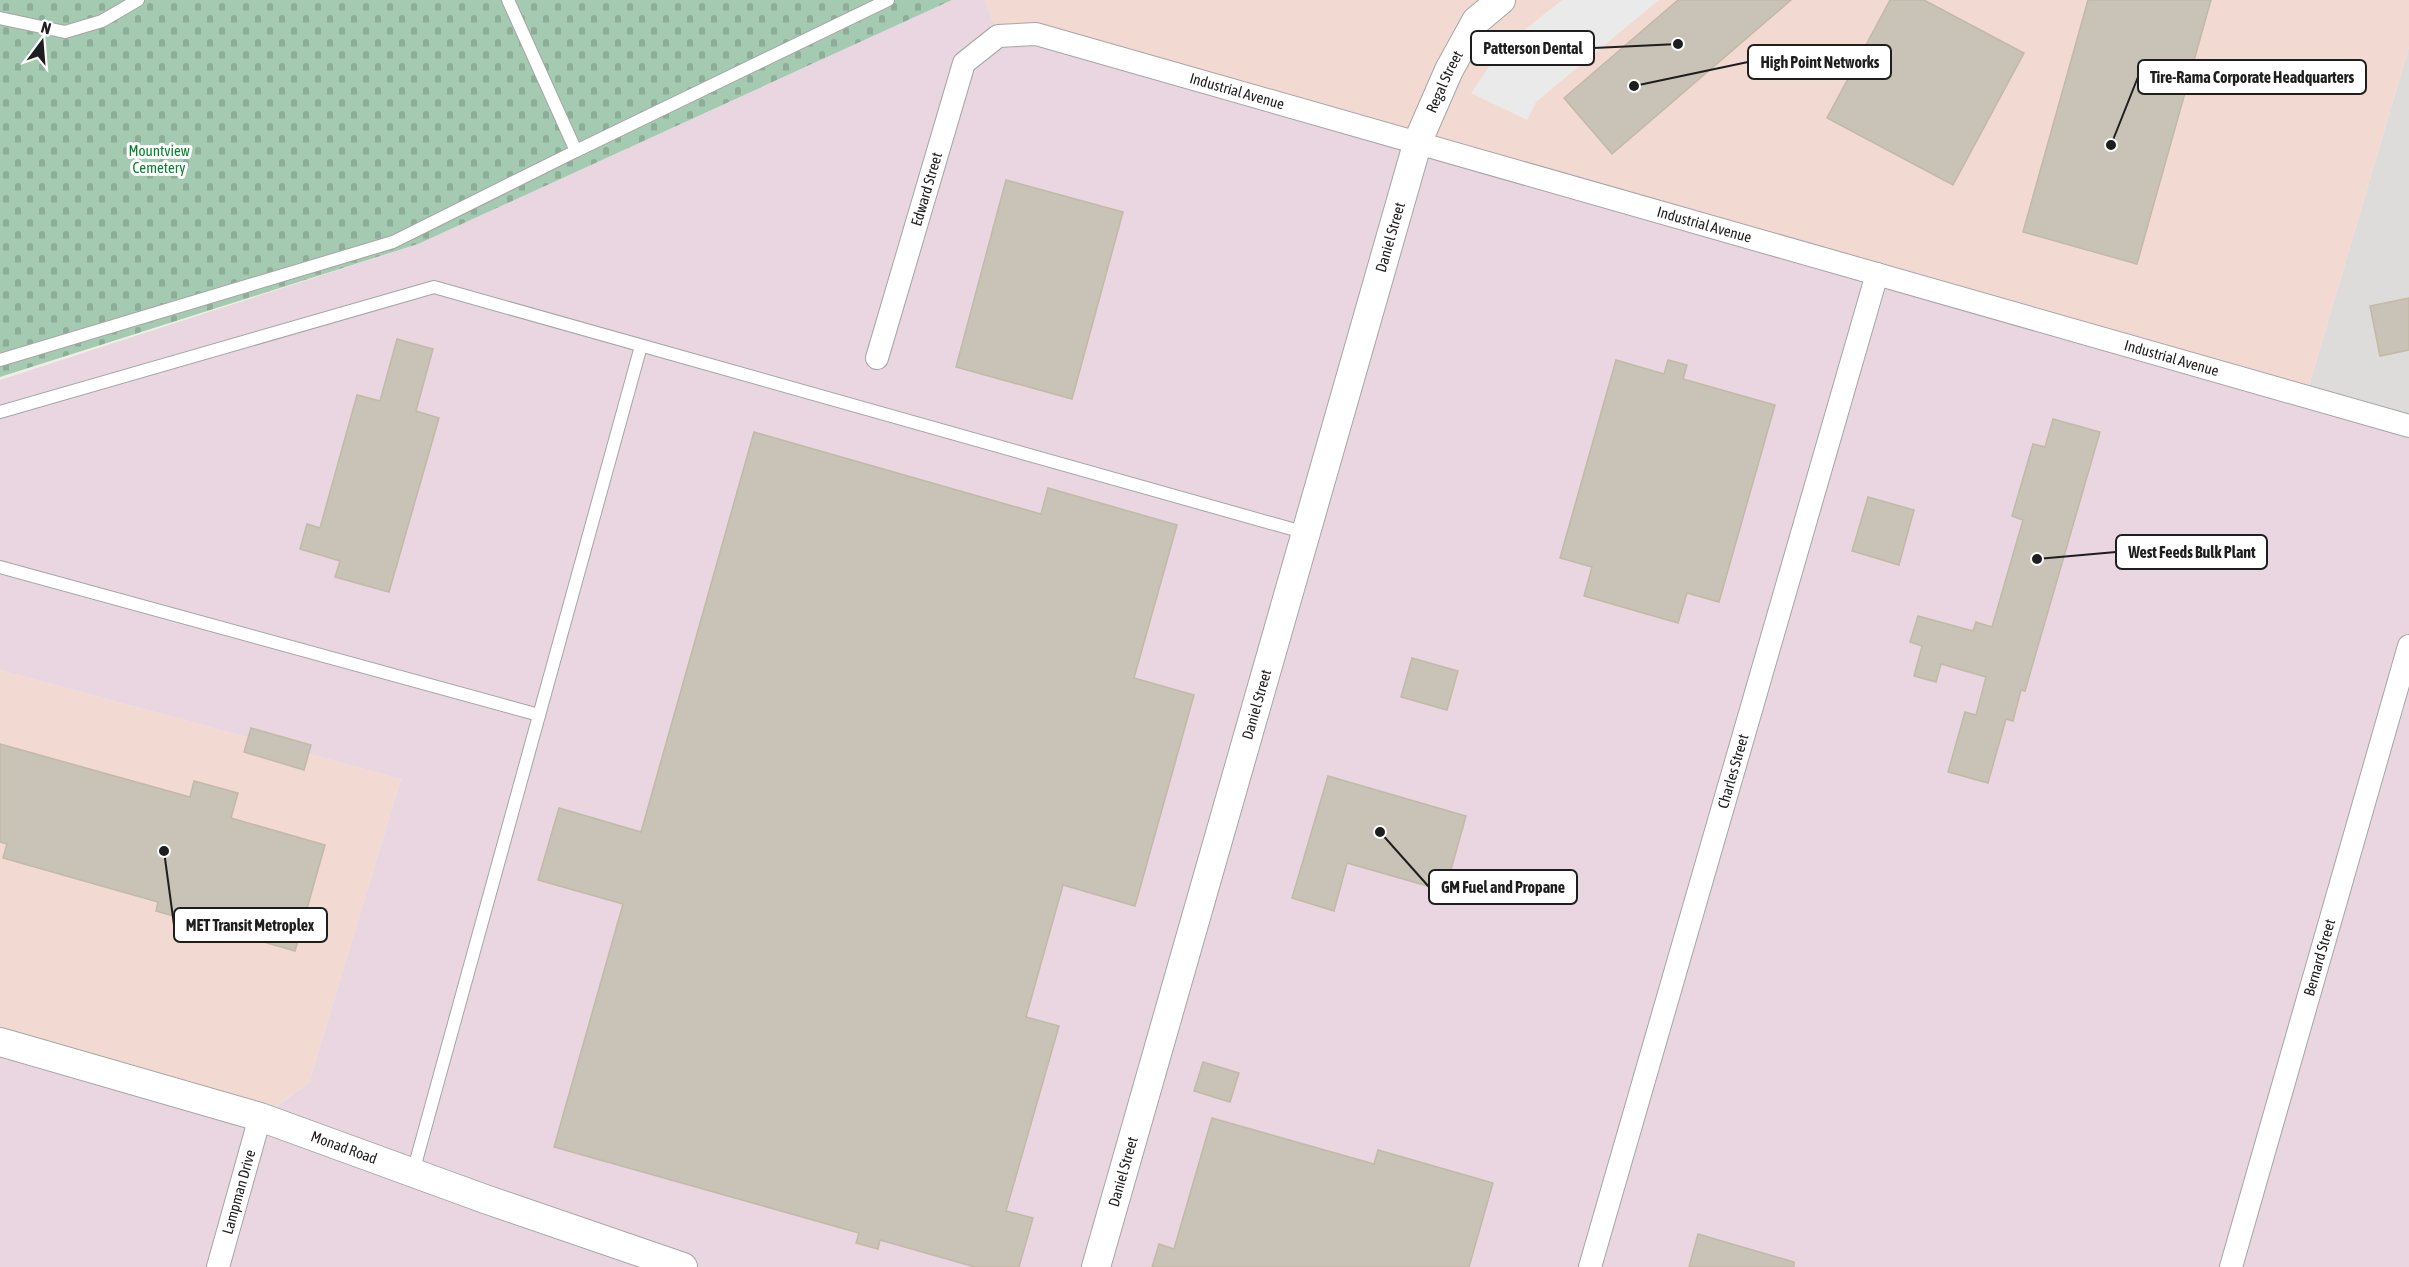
<svg xmlns="http://www.w3.org/2000/svg" width="2409" height="1267" font-family="'Asap Condensed',sans-serif">
<style>
.residential{fill:#dddcdb}
.commercial{fill:#f2dad2}
.industrial{fill:#e9d6e1}
.cemetery{fill:url(#cemetery-stones)}
.parking{fill:#eaeaea}
.building{fill:#c8c2b7;stroke:#c2b9a6;stroke-width:1.5}
.lines{fill:none;stroke-linecap:round;stroke-linejoin:round}
.service-casing{stroke:#a5a5a5;stroke-width:14}
.minor-casing{stroke:#a5a5a5;stroke-width:24}
.tertiary-casing{stroke:#a5a5a5;stroke-width:30}
.service{stroke:#fff;stroke-width:12}
.minor{stroke:#fff;stroke-width:22}
.tertiary{stroke:#fff;stroke-width:28}
.labels{text-anchor:middle;stroke-width:6;stroke-linejoin:round;paint-order:stroke}
.street-label{font-size:15px;fill:#1e1e1e;stroke:#fff}
.park-label{font-size:15px;fill:#06832c;stroke:#fff}
.leader{fill:none;stroke:#1e1e1e;stroke-width:2}
.callout-dot{fill:#1e1e1e;stroke:#fff;stroke-width:2}
.callout{fill:#fff;stroke:#1e1e1e;stroke-width:2}
.callout-label{font-size:16px;text-anchor:middle;font-weight:bold;fill:#1e1e1e}
</style>
<defs>
<pattern id="cemetery-stones" width="16" height="16" patternUnits="userSpaceOnUse" patternTransform="scale(1.5)"><rect width="16" height="16" fill="#a4cab2"/><path d="M2 7V4a2 2 0 0 1 4 0v3zM10 15v-3a2 2 0 0 1 4 0v3z" fill="#8dad99"/></pattern>
</defs>
<rect width="100%" height="100%" fill="#f0efe4"/>
<path class="residential" d="M2409,47V425L2306,396Z"/>
<g class="commercial">
<path d="M985,0H2409V47L2306,396L998,36Z"/>
<path d="M0,670L401,779L309,1083L260,1117L0,1042Z"/>
</g>
<path class="industrial" d="M952,0H985L998,36L1036,34L2409,425V1267H0V1042L261,1117L309,1083L401,779L0,670V380L418,244Z"/>
<path class="cemetery" d="M0,0H952L418,244L0,377Z"/>
<path class="parking" d="M1562,0H1659L1536,102L1527,120L1471,93L1501,49Z"/>
<g class="building">
<path d="M1678,0H1791L1612,154L1564,98Z"/>
<path d="M1890,0H1924L2024,53L1953,185L1827,118Z"/>
<path d="M2088,0H2211L2137,264L2023,232Z"/>
<path d="M1006,180L1123,212L1072,399L956,367Z"/>
<path d="M2409,298V350L2380,356L2370,306Z"/>
<path d="M397,339L433,349L416,411L439,418L389,592L335,577L340,561L300,549L307,524L320,528L357,395L380,401Z"/>
<path d="M1616,360L1664,374L1668,360L1687,365L1683,379L1775,405L1719,602L1687,593L1678,623L1584,596L1592,567L1560,558Z"/>
<path d="M2053,419L2100,432L2025,691L2021,690L2013,721L2006,719L1988,783L1948,772L1965,712L1976,715L1986,677L1941,664L1936,682L1914,676L1922,646L1910,642L1918,616L1973,631L1976,622L1992,627L2023,520L2012,516L2033,444L2045,447Z"/>
<path d="M754,432L1041,514L1048,488L1177,525L1134,678L1194,695L1135,906L1063,885L1026,1017L1059,1026L1006,1211L1033,1218L1019,1267H975L880,1240L878,1249L856,1243L859,1233L554,1147L623,904L538,880L559,808L641,832Z"/>
<path d="M1868,497L1914,510L1899,565L1852,551Z"/>
<path d="M1412,658L1458,671L1447,710L1401,697Z"/>
<path d="M251,728L311,745L304,770L244,752Z"/>
<path d="M0,744L190,797L194,781L238,793L231,818L325,845L295,951L156,911L158,902L3,858L7,844L0,842Z"/>
<path d="M1328,776L1466,816L1445,891L1347,863L1334,911L1292,898Z"/>
<path d="M1203,1062L1239,1073L1230,1102L1194,1091Z"/>
<path d="M1212,1118L1374,1164L1378,1150L1493,1183L1469,1267H1152L1159,1244L1174,1249Z"/>
<path d="M1698,1234L1794,1262V1267H1689Z"/>
</g>
<g class="lines">
<g class="service-casing">
<g id="service">
<path d="M508,0L576,151L888,0"/>
<path d="M0,18L65,32L102,21L138,0"/>
<path d="M0,360L393,242L576,151"/>
<path d="M0,412L434,287L1306,533"/>
<path d="M0,567L539,715"/>
<path d="M413,1172L641,346"/>
</g>
</g>
<g class="minor-casing">
<g id="minor">
<path id="s1" d="M877,358L964,63L998,36L1036,34L2409,426"/>
<path id="s2" d="M218,1267L260,1117"/>
<path id="s3" d="M1590,1267L1877,274"/>
<path id="s4" d="M2231,1267L2409,646"/>
</g>
</g>
<g class="tertiary-casing">
<g id="tertiary">
<path id="s5" d="M0,1042L260,1117L485,1199L683,1267"/>
<path id="s6" d="M1096,1267L1418,141L1449,70L1476,21L1501,0"/>
</g>
</g>
<use href="#service" class="service"/>
<use href="#minor" class="minor"/>
<use href="#tertiary" class="tertiary"/>
</g>
<g class="labels">
<g class="street-label">
<text dy="5" stroke="none"><textPath href="#s6" startOffset="1236">Regal Street</textPath></text>
<text dy="5" stroke="none"><textPath href="#s1" startOffset="598">Industrial Avenue</textPath></text>
<text dy="5" stroke="none"><textPath href="#s1" startOffset="176">Edward Street</textPath></text>
<text dy="5" stroke="none"><textPath href="#s1" startOffset="1084">Industrial Avenue</textPath></text>
<text dy="5" stroke="none"><textPath href="#s6" startOffset="1071">Daniel Street</textPath></text>
<text dy="5" stroke="none"><textPath href="#s1" startOffset="1570">Industrial Avenue</textPath></text>
<text dy="5" stroke="none"><textPath href="#s6" startOffset="585">Daniel Street</textPath></text>
<text dy="5" stroke="none"><textPath href="#s3" startOffset="516">Charles Street</textPath></text>
<text dy="5" stroke="none"><textPath href="#s4" startOffset="322">Bernard Street</textPath></text>
<text dy="5" stroke="none"><textPath href="#s5" startOffset="360">Monad Road</textPath></text>
<text dy="5" stroke="none"><textPath href="#s6" startOffset="99">Daniel Street</textPath></text>
<text dy="5" stroke="none"><textPath href="#s2" startOffset="78">Lampman Drive</textPath></text>
</g>
<g class="park-label">
<text x="159" y="156">Mountview<tspan x="159" dy="17">Cemetery</tspan></text>
</g>
</g>
<path class="leader" d="M1678 44L1594 48M1634 86L1748 62M2111 145L2138 77M2037 559L2116 552M1380 832L1429 887M164 851L174 925"/>
<g class="callout-dot">
<circle cx="1678" cy="44" r="6"/>
<circle cx="1634" cy="86" r="6"/>
<circle cx="2111" cy="145" r="6"/>
<circle cx="2037" cy="559" r="6"/>
<circle cx="1380" cy="832" r="6"/>
<circle cx="164" cy="851" r="6"/>
</g>
<g class="callout">
<rect x="1471" y="31" width="123" height="34" rx="6"/>
<rect x="1748" y="45" width="143" height="34" rx="6"/>
<rect x="2138" y="60" width="228" height="34" rx="6"/>
<rect x="2116" y="535" width="151" height="34" rx="6"/>
<rect x="1429" y="870" width="148" height="34" rx="6"/>
<rect x="174" y="908" width="153" height="34" rx="6"/>
</g>
<g class="callout-label">
<text x="1533" y="54">Patterson Dental</text>
<text x="1820" y="68">High Point Networks</text>
<text x="2252" y="83">Tire-Rama Corporate Headquarters</text>
<text x="2192" y="558">West Feeds Bulk Plant</text>
<text x="1503" y="893">GM Fuel and Propane</text>
<text x="250" y="931">MET Transit Metroplex</text>
</g>
<g transform="translate(42 42) rotate(16)" stroke="#ffffff" stroke-width="4.5" paint-order="stroke">
<path d="M0-4.5L10 22L0 15L-10 22Z" fill="#1e1e1e"/>
<text y="-9" font-size="16" font-weight="bold" text-anchor="middle" fill="#1e1e1e">N</text>
</g>
</svg>
